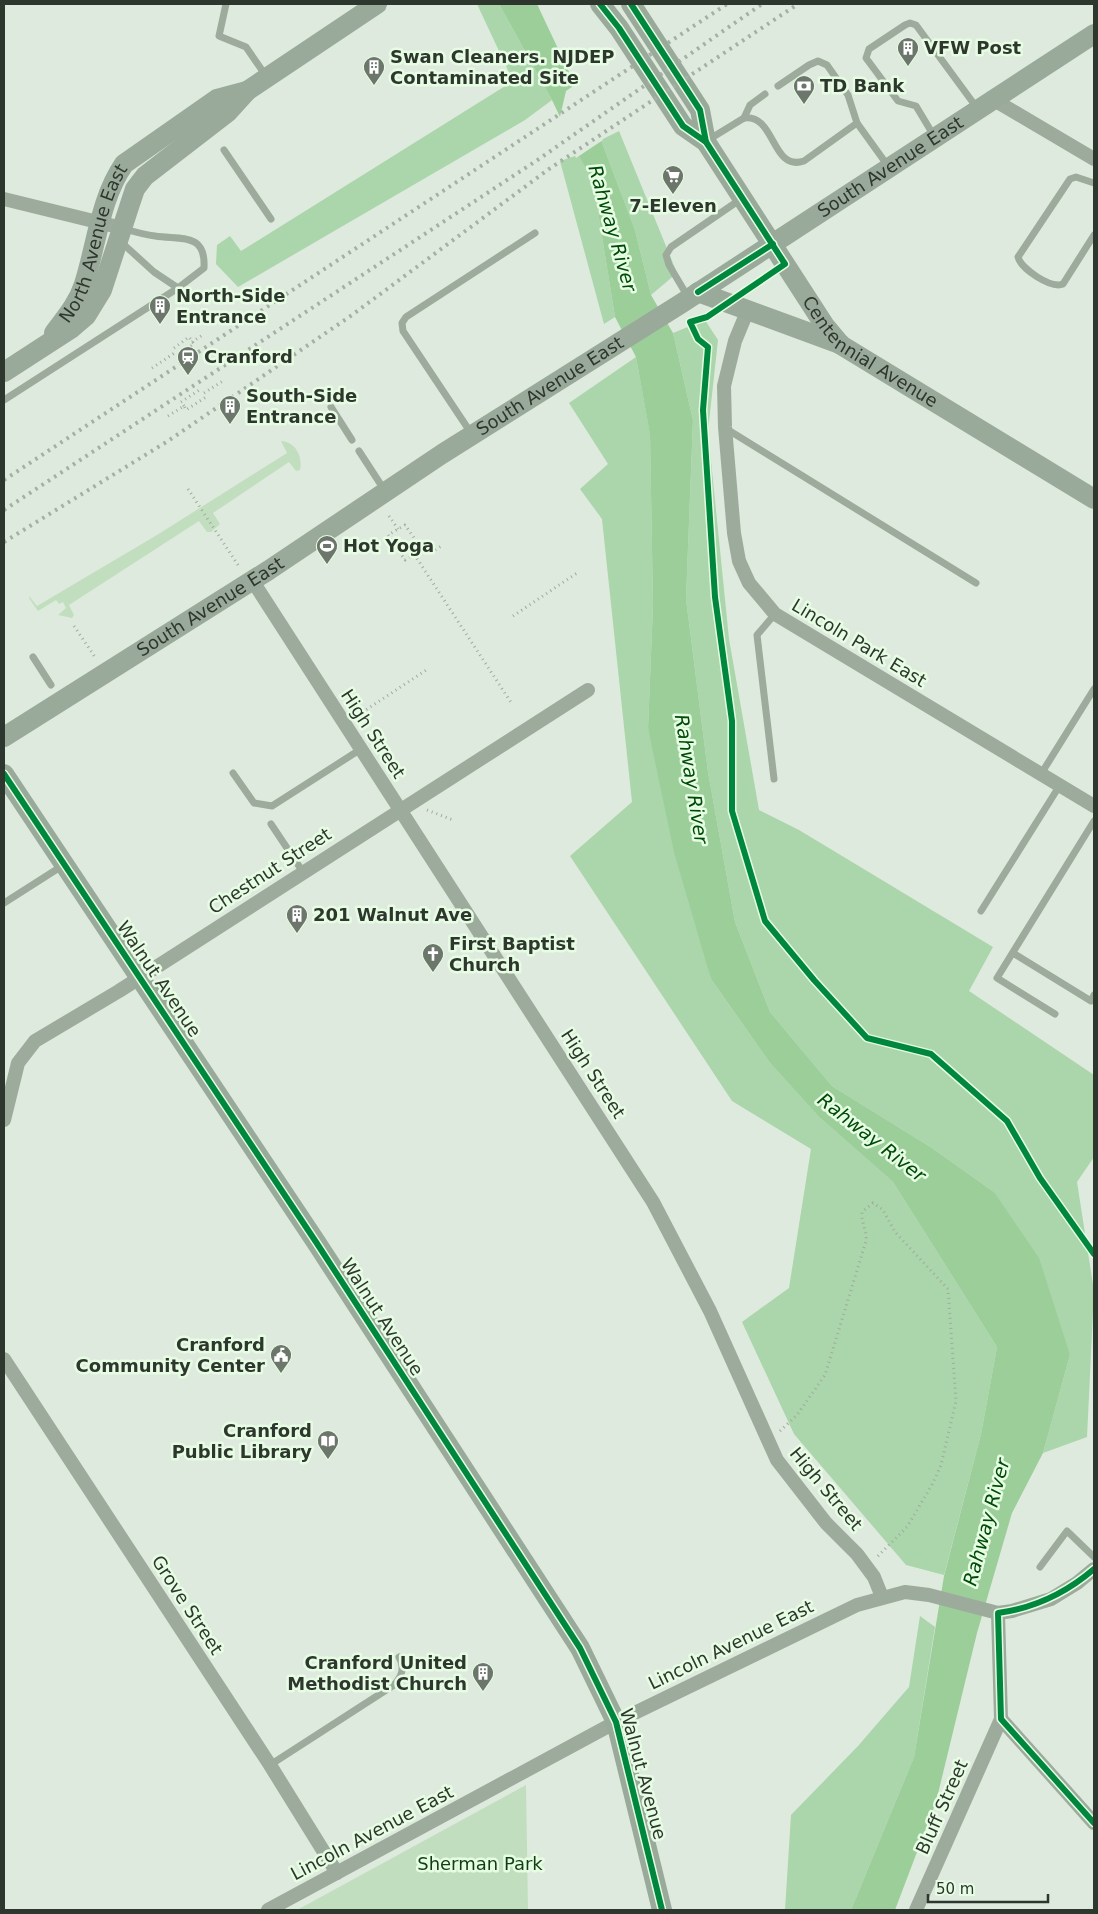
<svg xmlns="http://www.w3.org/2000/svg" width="1098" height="1914" font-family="'DejaVu Sans',sans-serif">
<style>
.green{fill:#c1dfbf}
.forest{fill:#abd5aa}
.water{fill:#9cce9a}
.pier{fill:#deeadd}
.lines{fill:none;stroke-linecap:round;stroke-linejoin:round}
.path{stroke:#a0ab9f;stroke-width:3;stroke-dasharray:1 4;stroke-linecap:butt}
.lane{stroke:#9dab9c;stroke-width:7}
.street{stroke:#9dab9c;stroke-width:14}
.secondary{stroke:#9aaa9a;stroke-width:20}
.rail{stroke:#a4b0a4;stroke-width:4;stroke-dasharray:2.5 5;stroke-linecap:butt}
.cycleway-casing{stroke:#e6fde4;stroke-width:9}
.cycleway{stroke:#00873e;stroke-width:6}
.labels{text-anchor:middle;stroke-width:5;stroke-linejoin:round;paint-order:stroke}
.poi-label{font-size:18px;font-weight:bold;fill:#2e372d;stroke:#e6fde4;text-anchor:start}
.street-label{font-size:18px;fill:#2e372d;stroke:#e6fde4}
.park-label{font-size:18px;fill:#103e11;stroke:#e6fde4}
.water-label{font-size:19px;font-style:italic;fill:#004a07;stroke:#e6fde4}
</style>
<rect width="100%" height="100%" fill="#deeadd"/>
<g class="green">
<path d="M281,441C296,442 303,457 300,470L296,471L289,462L213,513L220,524L211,532H207L199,521L69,605L74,615L72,618L58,615L66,608L63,602L59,604L56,600L38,611L29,598V596L37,606L157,535L287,453Z"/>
<path d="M526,1785L528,1910H297Z"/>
</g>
<g class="forest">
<path d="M477,4H499L552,100L525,120L238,287L216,264L217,245L230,236L241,251L513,81Z"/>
<path d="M619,131L677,273L651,295L635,230L601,140Z"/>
<path d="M578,155L593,181L615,317L604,324L560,161Z"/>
<path d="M705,320L718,340L708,431L729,639L759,810L799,830L993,947L969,991L1094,1075V1157L1077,1182L1094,1291L1087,1437L1043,1453L1070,1355L994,1192L932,1148L832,1086L770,1012L735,922L708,772L686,599L693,420L673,333Z"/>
<path d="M636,357L650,434L653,605L648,728L711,979L770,1063L819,1117L893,1182L997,1347L981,1434L944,1575L906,1565L794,1434L742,1322L789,1288L811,1149L732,1101L570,856L632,802L602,519L580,489L608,464L569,403Z"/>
<path d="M920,1616L935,1627L914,1757L851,1910H785L791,1815L858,1746L909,1687Z"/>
</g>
<path class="water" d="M499,4H537L601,140L635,230L651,295L673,333L693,420L686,599L708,772L735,922L770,1012L832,1086L932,1148L994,1192L1039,1258L1070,1355L1043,1453L1012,1513L977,1633L936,1802L895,1910H851L914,1757L944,1576L981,1434L997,1347L893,1182L819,1117L770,1063L711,979L674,852L648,728L653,605L650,435L636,357L615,317L593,181L578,155L552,100Z"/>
<path class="pier" d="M576,84L603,140L576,158L559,121L566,91Z"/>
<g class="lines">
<g class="path">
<path d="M690,322L698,339L708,347L703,410L715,597L732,721V811L765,921L814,980L867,1038L931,1054L1007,1121L1040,1178L1094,1254"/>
<path d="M192,342L204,334"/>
<path d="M174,348L189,337L194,344L178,355"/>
<path d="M152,368L176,352"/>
<path d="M204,393L223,381"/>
<path d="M184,406L181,402L201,389"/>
<path d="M168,416L184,406L186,410L206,397"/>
<path d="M188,489L238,565"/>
<path d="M389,516L398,529"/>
<path d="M422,549L430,553L443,545"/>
<path d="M414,554L405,560L388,535L405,525L422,549L414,554L512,704"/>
<path d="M513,616L577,573"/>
<path d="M74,626L95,657"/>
<path d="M358,715L428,669"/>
<path d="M427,810L453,820"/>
<path d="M780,1431L797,1415L825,1375L866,1241C867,1230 861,1223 862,1212L873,1203L883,1210L895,1232L948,1289L956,1401L941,1465L933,1483L907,1527L876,1558"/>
</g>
<g class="lane">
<path d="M226,4L219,36L246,47L266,76"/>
<path d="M778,86L809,65L818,61L827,65L848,95L857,123L888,166"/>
<path d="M744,118L750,105L765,94"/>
<path d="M934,136L916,106L898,101L866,58L869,49L905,25L910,23L916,25L977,108"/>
<path d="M708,140L744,118C776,114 771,172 804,161L857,123"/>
<path d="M224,150L271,219"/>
<path d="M1094,183L1076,177L1070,179L1018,257C1021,269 1051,289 1063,284L1094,235"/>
<path d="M121,242L154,272L178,288"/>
<path d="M688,297L669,265L666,255L671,247L741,199"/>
<path d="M4,400L178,288L204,268C206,232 181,240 155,236C145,235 135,232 125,229"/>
<path d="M331,407L352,440"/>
<path d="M725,428L976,583"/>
<path d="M471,433L403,331L402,323L406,317L535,233"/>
<path d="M359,451L385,491"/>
<path d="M33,657L51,685"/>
<path d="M233,773L254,803L272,806L361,749"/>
<path d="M1041,774L1094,689"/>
<path d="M774,779L757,635L775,614"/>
<path d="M271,824L303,872"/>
<path d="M4,903L62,866"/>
<path d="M981,911L1060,785"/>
<path d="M1013,953L1091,1001L1094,995"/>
<path d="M1055,1014L997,978L1094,821"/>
<path d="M1040,1567L1067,1531L1094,1557"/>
<path d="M270,1765L394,1685C402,1676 405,1668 399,1657"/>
</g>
<g class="street">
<path d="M994,100L1094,159"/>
<path d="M4,199L122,228"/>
<path d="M747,312L735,341L724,386L725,427L734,533L739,561L749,583L775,614L1094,806"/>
<path d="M252,580L653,1202L710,1311L777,1460L826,1523L857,1554L874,1577L882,1597"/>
<path d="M4,1120L18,1063L35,1041L119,991L588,690"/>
<path d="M4,1359L270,1765L337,1873"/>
<path d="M998,1613L1001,1719L1094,1823"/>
<path d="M268,1910L616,1722L857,1605L905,1592L929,1595L998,1613L1012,1611L1051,1599L1077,1583L1094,1569"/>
<path d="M916,1910L1001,1719"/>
</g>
<g class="secondary">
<path id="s1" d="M600,4L619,28L683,126L706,142L825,326L841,345L1094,499"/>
<path d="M631,4L700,110L706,142"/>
<path d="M698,292L840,344"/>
<path id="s2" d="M54,333C66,317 78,303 84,284C97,243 100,199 124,164L217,99L247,91"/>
<path d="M4,372L72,328L86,316L102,290L130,204L135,189L145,176L228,112L247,91L377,4"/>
<path id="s3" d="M4,737L269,570L442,454L682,303L1094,34"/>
<path d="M4,774L316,1242L580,1648L616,1722L662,1910"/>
</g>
<g class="rail">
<path d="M4,480L727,4"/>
<path d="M4,510L536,161L762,4"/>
<path d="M4,542L168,441L352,315L549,169L798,4"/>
</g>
<g class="cycleway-casing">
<g id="cycleway">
<path d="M600,4L619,28L683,126L706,142L785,264L707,317L690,322L698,339L708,347L703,410L715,597L732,721V811L765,921L814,980L867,1038L931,1054L1007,1121L1040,1178L1094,1254"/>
<path d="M631,4L700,110L706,142"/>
<path d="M698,292L773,244"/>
<path d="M4,774L316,1242L580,1648L616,1722L662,1910"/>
<path d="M1094,1569C1066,1593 1035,1608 998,1613L1001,1719L1094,1823"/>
</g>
</g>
<use href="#cycleway" class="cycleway"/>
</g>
<defs>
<g id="building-pin" transform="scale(1.125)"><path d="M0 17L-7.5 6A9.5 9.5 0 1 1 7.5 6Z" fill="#6c766b" stroke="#e6fde4"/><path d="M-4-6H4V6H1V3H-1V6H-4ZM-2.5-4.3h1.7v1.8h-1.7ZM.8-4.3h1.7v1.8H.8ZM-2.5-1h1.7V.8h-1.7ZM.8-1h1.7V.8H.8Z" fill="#fff"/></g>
<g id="bank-pin" transform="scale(1.125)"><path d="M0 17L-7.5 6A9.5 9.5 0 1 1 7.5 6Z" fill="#6c766b" stroke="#e6fde4"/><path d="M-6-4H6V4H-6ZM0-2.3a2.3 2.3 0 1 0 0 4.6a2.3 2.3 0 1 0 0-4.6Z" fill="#fff"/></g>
<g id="supermarket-pin" transform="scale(1.125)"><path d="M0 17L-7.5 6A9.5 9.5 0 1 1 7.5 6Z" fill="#6c766b" stroke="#e6fde4"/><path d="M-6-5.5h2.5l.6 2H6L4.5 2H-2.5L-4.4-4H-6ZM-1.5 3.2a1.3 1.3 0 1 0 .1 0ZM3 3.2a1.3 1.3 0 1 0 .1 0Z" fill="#fff"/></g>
<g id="station-pin" transform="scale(1.125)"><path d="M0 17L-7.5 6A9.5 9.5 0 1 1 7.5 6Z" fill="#6c766b" stroke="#e6fde4"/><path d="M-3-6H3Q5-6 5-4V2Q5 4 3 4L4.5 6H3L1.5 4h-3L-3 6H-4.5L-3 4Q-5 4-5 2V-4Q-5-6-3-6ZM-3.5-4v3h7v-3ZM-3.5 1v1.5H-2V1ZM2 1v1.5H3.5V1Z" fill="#fff"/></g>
<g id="stadium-pin" transform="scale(1.125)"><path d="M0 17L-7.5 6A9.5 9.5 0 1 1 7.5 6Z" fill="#6c766b" stroke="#e6fde4"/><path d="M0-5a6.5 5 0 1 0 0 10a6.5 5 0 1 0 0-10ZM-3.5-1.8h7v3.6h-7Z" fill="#fff"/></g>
<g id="church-pin" transform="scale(1.125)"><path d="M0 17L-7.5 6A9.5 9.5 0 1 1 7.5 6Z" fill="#6c766b" stroke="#e6fde4"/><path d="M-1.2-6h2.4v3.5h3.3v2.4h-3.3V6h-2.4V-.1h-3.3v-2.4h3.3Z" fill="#fff"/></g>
<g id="civic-pin" transform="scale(1.125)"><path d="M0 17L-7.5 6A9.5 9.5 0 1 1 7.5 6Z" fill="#6c766b" stroke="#e6fde4"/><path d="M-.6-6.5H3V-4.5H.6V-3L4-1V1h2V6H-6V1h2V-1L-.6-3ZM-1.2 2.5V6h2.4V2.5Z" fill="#fff"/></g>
<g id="library-pin" transform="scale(1.125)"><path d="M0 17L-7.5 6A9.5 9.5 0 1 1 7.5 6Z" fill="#6c766b" stroke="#e6fde4"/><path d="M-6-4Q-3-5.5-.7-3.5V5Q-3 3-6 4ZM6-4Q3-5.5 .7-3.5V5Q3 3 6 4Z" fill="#fff"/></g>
</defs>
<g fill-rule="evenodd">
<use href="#building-pin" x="908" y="48"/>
<use href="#building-pin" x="374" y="67"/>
<use href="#bank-pin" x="804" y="86"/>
<use href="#supermarket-pin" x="673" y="176"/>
<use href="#building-pin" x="160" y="306"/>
<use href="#station-pin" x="188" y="357"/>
<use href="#building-pin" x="230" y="406"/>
<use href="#stadium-pin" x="327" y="546"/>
<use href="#building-pin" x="297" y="915"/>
<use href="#church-pin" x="433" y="954"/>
<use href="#civic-pin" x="281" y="1355"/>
<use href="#library-pin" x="328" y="1441"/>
<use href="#building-pin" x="483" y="1673"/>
</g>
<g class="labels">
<g class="poi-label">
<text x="924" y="54">VFW Post</text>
<text x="390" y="63">Swan Cleaners. NJDEP<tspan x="390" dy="21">Contaminated Site</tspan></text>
<text x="820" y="92">TD Bank</text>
<text x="673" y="212" text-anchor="middle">7-Eleven</text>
<text x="176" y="302">North-Side<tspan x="176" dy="21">Entrance</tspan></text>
<text x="204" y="363">Cranford</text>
<text x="246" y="402">South-Side<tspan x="246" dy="21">Entrance</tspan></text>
<text x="343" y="552">Hot Yoga</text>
<text x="313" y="921">201 Walnut Ave</text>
<text x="449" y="950">First Baptist<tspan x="449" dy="21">Church</tspan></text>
<text x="265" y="1351" text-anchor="end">Cranford<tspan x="265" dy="21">Community Center</tspan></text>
<text x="312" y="1437" text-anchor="end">Cranford<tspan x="312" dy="21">Public Library</tspan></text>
<text x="467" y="1669" text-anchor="end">Cranford United<tspan x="467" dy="21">Methodist Church</tspan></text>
</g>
<g class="street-label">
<text dy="6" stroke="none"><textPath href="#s3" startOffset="1054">South Avenue East</textPath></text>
<text dy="6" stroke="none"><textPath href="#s2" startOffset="99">North Avenue East</textPath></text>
<text dy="6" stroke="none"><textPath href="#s1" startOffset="446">Centennial Avenue</textPath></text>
<text dy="6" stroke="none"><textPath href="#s3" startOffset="649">South Avenue East</textPath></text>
<text dy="6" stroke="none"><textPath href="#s3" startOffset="244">South Avenue East</textPath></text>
<text transform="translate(859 643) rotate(31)" y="6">Lincoln Park East</text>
<text transform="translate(373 734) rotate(57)" y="6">High Street</text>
<text transform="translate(270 871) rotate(-33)" y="6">Chestnut Street</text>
<text transform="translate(159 979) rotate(56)" y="6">Walnut Avenue</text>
<text transform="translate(593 1074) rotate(57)" y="6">High Street</text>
<text transform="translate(382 1317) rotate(57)" y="6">Walnut Avenue</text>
<text transform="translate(826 1489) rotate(50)" y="6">High Street</text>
<text transform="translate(187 1605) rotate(57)" y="6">Grove Street</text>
<text transform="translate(731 1645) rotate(-26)" y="6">Lincoln Avenue East</text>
<text transform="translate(643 1774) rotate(75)" y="6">Walnut Avenue</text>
<text transform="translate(942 1807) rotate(-66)" y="6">Bluff Street</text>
<text transform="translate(372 1833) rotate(-28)" y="6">Lincoln Avenue East</text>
</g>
<g class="park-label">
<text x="480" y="1870">Sherman Park</text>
</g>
<g class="water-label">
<text transform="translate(613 228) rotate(74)" y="7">Rahway River</text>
<text transform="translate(692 779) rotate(81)" y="7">Rahway River</text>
<text transform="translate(872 1137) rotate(38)" y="7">Rahway River</text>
<text transform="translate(986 1522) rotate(-75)" y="7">Rahway River</text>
</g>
</g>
<rect width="1098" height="1914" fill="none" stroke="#2e372d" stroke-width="10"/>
<path d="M928 1894v8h120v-8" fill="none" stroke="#2e372d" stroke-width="2.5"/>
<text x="936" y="1894" font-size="15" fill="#2e372d" stroke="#e6fde4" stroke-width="4" paint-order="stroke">50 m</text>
</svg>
